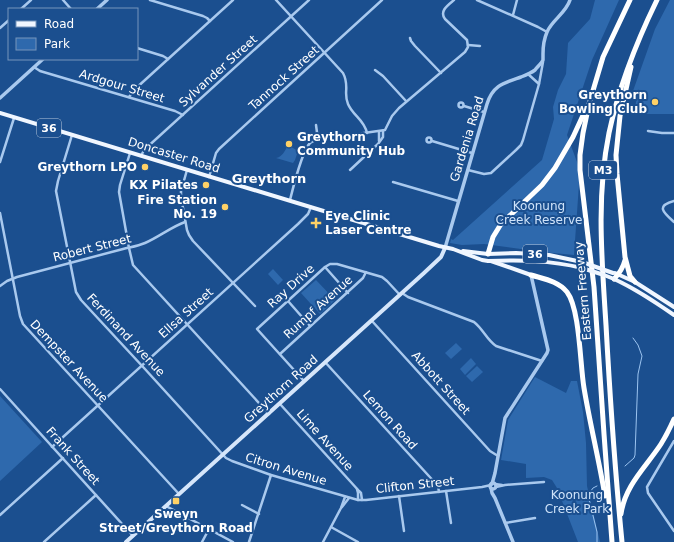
<svg xmlns="http://www.w3.org/2000/svg" width="674" height="542" font-family="'DejaVu Sans',sans-serif">
<style>
.green{fill:#2e69ad}
.lines{fill:none;stroke-linecap:round;stroke-linejoin:round}
.stream{stroke:#9cc4f0;stroke-width:1}
.minor{stroke:#a9c9ee;stroke-width:2.5}
.tertiary{stroke:#a9c9ee;stroke-width:3.5}
.secondary{stroke:#d6e6fa;stroke-width:4}
.primary{stroke:#f0f6ff;stroke-width:4}
.motorway{stroke:#fff;stroke-width:5}
.primary-bridge{stroke:#f0f6ff;stroke-width:4}
.poi-dot{fill:#ffd166;stroke:#1b4f8f;stroke-width:1.5}
.labels{text-anchor:middle;stroke-width:4;stroke-linejoin:round;paint-order:stroke}
.shield{fill:#1b4f8f;stroke:#bbcadd;stroke-width:1}
.shield-label{font-size:11px;font-weight:bold;fill:#fff}
.street-label{font-size:12px;fill:#fff;stroke:#1b4f8f}
.poi-label{font-size:12px;font-weight:bold;fill:#fff;stroke:#1b4f8f;text-anchor:end}
.park-label{font-size:12px;fill:#cfe3fa;stroke:#1b4f8f}
.neighbourhood-label{font-size:13px;font-weight:bold;fill:#fff;stroke:#1b4f8f}
</style>
<rect width="100%" height="100%" fill="#1b4f8f"/>
<g class="green">
<path d="M595,0H619L592,60L567,135L580,170L574,255L543,252L484,244L462,245L450,243L451,239L453,240L542,160L554,119L553,107L558,90L566,74L568,43L590,19Z"/>
<path d="M670,0H674V114H634L638,91H633L655,29Z"/>
<path d="M288,145L298,151L295,160L293,163L276,158C282,157 285,151 288,145Z"/>
<path d="M273,269L283,280L278,285L268,274Z"/>
<path d="M316,280L335,300L320,314L301,293Z"/>
<path d="M456,343L462,349L451,359L445,353Z"/>
<path d="M471,358L476,364L465,375L460,369Z"/>
<path d="M477,366L483,372L472,382L466,376Z"/>
<path d="M535,377L566,393L571,381H577L583,412L586,443L587,486L600,542H578L557,488L552,480L544,477L526,478V464L501,460L508,420Z"/>
<path d="M0,396L42,442L0,481Z"/>
</g>
<g class="lines">
<g class="stream">
<path d="M625,466L634,458L635,455L638,374L642,356L638,345L633,338"/>
<path d="M597,486L593,488L588,495L597,532V542"/>
</g>
<g class="minor">
<path d="M63,0L71,9"/>
<path d="M150,0L203,16L207,18L210,21"/>
<path d="M276,0L343,73C350,86 343,93 348,104C353,116 364,119 367,133"/>
<path d="M477,0L538,27L547,32"/>
<path d="M21,9L31,0"/>
<path d="M513,15L517,0"/>
<path d="M0,28L9,20"/>
<path d="M410,38L411,41L415,46L441,73"/>
<path d="M468,45L480,46"/>
<path d="M137,48L163,56L168,59"/>
<path d="M34,67L40,71L175,111L183,115"/>
<path d="M375,70L383,76L406,101"/>
<path d="M528,74L539,84"/>
<path d="M129,97L134,90L233,0"/>
<circle cx="461" cy="105" r="2.5"/>
<path d="M464,106L484,112"/>
<path d="M316,125L318,140"/>
<path d="M648,131L662,133H674"/>
<path d="M379,132V141"/>
<path d="M72,135L58,181L56,191L76,292L81,300L144,368L226,458L232,461L271,475L358,500H366L482,487L491,485"/>
<circle cx="429" cy="140" r="2.5"/>
<path d="M432,141L472,153"/>
<path d="M130,153L120,185L119,192L129,248L133,265L269,414"/>
<path d="M141,156L144,150L309,0"/>
<path d="M0,162L14,118"/>
<path d="M187,170L181,191V197L187,230L189,235L193,241L255,306"/>
<path d="M350,170L378,144L383,137V131"/>
<path d="M468,170L484,174L491,173L516,150L521,145L523,140L539,84L543,62"/>
<path d="M209,177L216,153L219,149L382,0"/>
<path d="M393,182L458,201"/>
<path d="M290,200C293,188 302,151 310,143C314,140 318,140 322,139L385,130L392,116L399,108L465,52L468,47L467,40L445,19C439,11 448,5 454,0"/>
<path d="M674,201C655,206 664,213 674,222"/>
<path d="M0,213L20,316L23,324L179,494"/>
<path d="M325,267L348,293"/>
<path d="M0,286L7,281L17,277L123,249C131,247 138,246 145,243C159,237 171,227 185,222"/>
<path d="M402,293L408,297L474,322C483,329 487,340 496,346L542,361"/>
<path d="M288,301L310,326"/>
<path d="M372,321L490,451L498,456"/>
<path d="M280,354L363,278L366,272"/>
<path d="M325,362L438,486L439,492"/>
<path d="M304,381L257,329L325,267L330,264H337L382,277L387,281L400,295"/>
<path d="M0,389L133,536"/>
<path d="M280,404L359,491L361,493L362,500"/>
<path d="M674,441L647,487L648,493L674,531"/>
<path d="M52,447L298,224L308,214L311,207"/>
<path d="M495,484L502,485"/>
<path d="M496,487L505,485L544,482"/>
<path d="M357,489L358,493V500"/>
<path d="M446,491L451,523"/>
<path d="M399,496L404,531"/>
<path d="M242,505L259,514"/>
<path d="M166,506L233,542"/>
<path d="M342,507L349,498"/>
<path d="M0,515L63,458"/>
<path d="M505,523L535,518"/>
<path d="M331,527L358,542"/>
<path d="M44,542L96,495"/>
<path d="M202,542L209,529"/>
<path d="M249,542L271,475"/>
<path d="M323,542L341,508L345,497"/>
</g>
<g class="tertiary">
<path d="M97,9L107,0"/>
<path d="M0,98L43,59"/>
<path d="M445,248L487,104C493,85 504,83 521,77C526,75 531,73 535,70C537,67 542,63 543,60C543,58 543,56 543,54C543,46 544,39 547,32C552,20 566,13 570,0"/>
<circle cx="493" cy="486" r="3"/>
<path d="M492,484L495,473L505,418L547,353L548,350L531,275"/>
<path d="M491,488L492,493L495,498L513,542"/>
</g>
<path class="secondary" d="M126,542L424,273L441,257L445,248"/>
<g class="primary">
<path d="M0,113L439,246L453,249L482,260L488,261C522,260 549,260 582,268"/>
<path d="M463,251L488,254L516,253L549,255L582,262"/>
<path d="M491,261L531,275"/>
<path d="M615,273L635,282L674,307"/>
<path d="M614,279C636,289 655,302 674,315"/>
</g>
<g class="motorway">
<path d="M631,67L620,116L616,155L617,174L625,257L630,276L635,282"/>
<path d="M488,254L493,237L501,224L542,185L555,168L573,137L585,111"/>
<path d="M531,275C544,279 558,281 567,292C580,309 580,365 584,388C590,424 599,460 605,496"/>
<path d="M614,279C620,273 623,268 625,260"/>
<path d="M621,514C625,485 646,467 661,444C666,436 670,428 674,419"/>
<path d="M612,542L604,434L594,287L580,170V155L583,133L589,104L603,57L630,0"/>
<path d="M622,542C615,470 610,398 606,325C602,261 596,197 609,133C619,86 636,43 657,0"/>
</g>
<g class="primary-bridge">
<path d="M582,262L613,273"/>
<path d="M582,268L604,275L614,279"/>
</g>
</g>
<g class="poi-dot">
<circle cx="655" cy="102" r="4"/>
<circle cx="289" cy="144" r="4"/>
<circle cx="145" cy="167" r="4"/>
<circle cx="206" cy="185" r="4"/>
<circle cx="225" cy="207" r="4"/>
<path d="M314 217h4v4h4v4h-4v4h-4v-4h-4v-4h4z"/>
<rect x="172" y="497" width="8" height="8" rx="2"/>
</g>
<g class="labels">
<g class="shield">
<rect x="37" y="119" width="24" height="18" rx="3"/>
<rect x="589" y="161" width="28" height="18" rx="3"/>
<rect x="523" y="245" width="24" height="18" rx="3"/>
</g>
<g class="shield-label">
<text x="49" y="132">36</text>
<text x="603" y="174">M3</text>
<text x="535" y="258">36</text>
</g>
<g class="street-label">
<text transform="translate(218 71) rotate(-42)" y="4">Sylvander Street</text>
<text transform="translate(284 78) rotate(-42)" y="4">Tannock Street</text>
<text transform="translate(122 86) rotate(17)" y="4">Ardgour Street</text>
<text transform="translate(467 139) rotate(-73)" y="4">Gardenia Road</text>
<text transform="translate(174 155) rotate(17)" y="4">Doncaster Road</text>
<text transform="translate(92 248) rotate(-14)" y="4">Robert Street</text>
<text transform="translate(291 286) rotate(-42)" y="4">Ray Drive</text>
<text transform="translate(583 291) rotate(-95)" y="4">Eastern Freeway</text>
<text transform="translate(318 307) rotate(-42)" y="4">Rumpf Avenue</text>
<text transform="translate(186 313) rotate(-42)" y="4">Ellsa Street</text>
<text transform="translate(126 335) rotate(47)" y="4">Ferdinand Avenue</text>
<text transform="translate(69 361) rotate(47)" y="4">Dempster Avenue</text>
<text transform="translate(441 383) rotate(48)" y="4">Abbott Street</text>
<text transform="translate(281 389) rotate(-42)" y="4">Greythorn Road</text>
<text transform="translate(390 420) rotate(48)" y="4">Lemon Road</text>
<text transform="translate(325 440) rotate(48)" y="4">Lime Avenue</text>
<text transform="translate(73 456) rotate(48)" y="4">Frank Street</text>
<text transform="translate(286 469) rotate(17)" y="4">Citron Avenue</text>
<text transform="translate(415 485) rotate(-6)" y="4">Clifton Street</text>
</g>
<g class="poi-label">
<text x="647" y="99">Greythorn<tspan x="647" dy="14">Bowling Club</tspan></text>
<text x="297" y="141" text-anchor="start">Greythorn<tspan x="297" dy="14">Community Hub</tspan></text>
<text x="137" y="171">Greythorn LPO</text>
<text x="198" y="189">KX Pilates</text>
<text x="217" y="204">Fire Station<tspan x="217" dy="14">No. 19</tspan></text>
<text x="325" y="220" text-anchor="start">Eye Clinic<tspan x="325" dy="14">Laser Centre</tspan></text>
<text x="176" y="518" text-anchor="middle">Sweyn<tspan x="176" dy="14">Street/Greythorn Road</tspan></text>
</g>
<g class="park-label">
<text x="539" y="210">Koonung<tspan x="539" dy="14">Creek Reserve</tspan></text>
<text x="577" y="499">Koonung<tspan x="577" dy="14">Creek Park</tspan></text>
</g>
<g class="neighbourhood-label">
<text x="269" y="183">Greythorn</text>
</g>
</g>
<rect x="8" y="8" width="130" height="52" fill="#1b4f8f" stroke="#7695bc"/>
<rect x="16" y="21" width="20" height="6" fill="#f0f6ff" stroke="#7695bc"/>
<text x="44" y="28" font-size="12" fill="#ffffff">Road</text>
<rect x="16" y="38" width="20" height="12" fill="#2e69ad" stroke="#7695bc"/>
<text x="44" y="48" font-size="12" fill="#ffffff">Park</text>
</svg>
